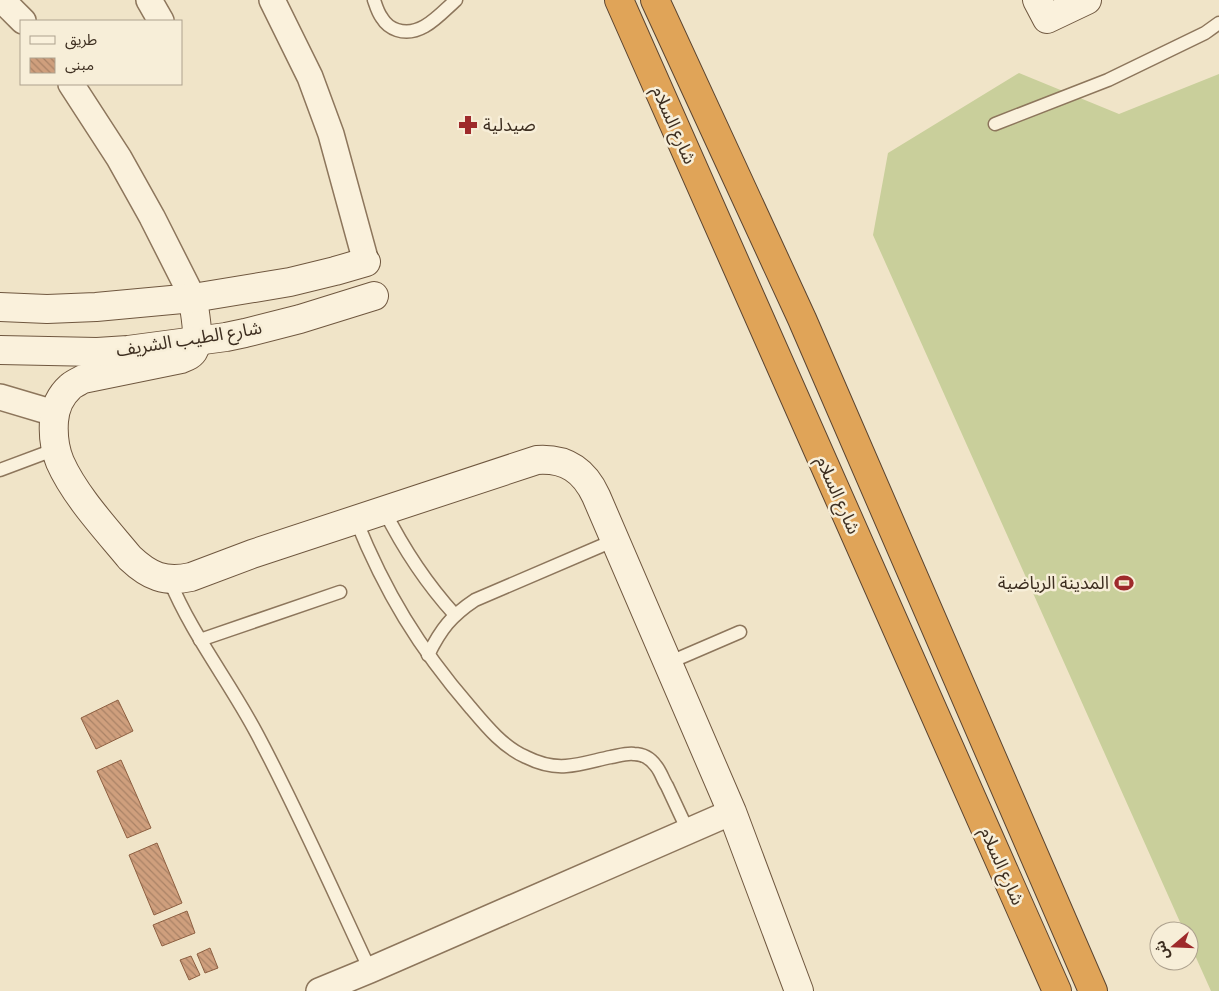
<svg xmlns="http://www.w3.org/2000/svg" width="1219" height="991" font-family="'Zilla Slab','Noto Sans Arabic',serif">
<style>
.pitch{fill:#c9cf9b}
.building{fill:url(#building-back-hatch);stroke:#8d5f41}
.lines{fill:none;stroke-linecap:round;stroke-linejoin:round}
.lane-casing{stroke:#8d765c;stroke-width:15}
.street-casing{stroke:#8d765c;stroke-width:28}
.secondary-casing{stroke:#6f573f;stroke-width:30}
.highway-casing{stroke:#5b4430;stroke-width:30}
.lane{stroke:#faf1dc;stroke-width:12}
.street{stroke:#faf1dc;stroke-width:25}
.secondary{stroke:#faf1dc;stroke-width:28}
.highway{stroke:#e0a458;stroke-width:28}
.labels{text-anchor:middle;stroke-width:5;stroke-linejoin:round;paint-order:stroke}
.poi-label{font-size:18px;fill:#3d2e20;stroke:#f7eed8;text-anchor:start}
.street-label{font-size:18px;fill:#3d2e20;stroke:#f7eed8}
</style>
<defs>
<pattern id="building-back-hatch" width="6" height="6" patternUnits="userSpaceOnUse" patternTransform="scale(1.25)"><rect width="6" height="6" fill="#cf9f7d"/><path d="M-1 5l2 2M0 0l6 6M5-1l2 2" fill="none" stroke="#a98266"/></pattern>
</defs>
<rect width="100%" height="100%" fill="#f0e4c8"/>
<path class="pitch" d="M1019,73L1119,114L1219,74V991H1211L1189,942V931H1184L873,235L888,153Z"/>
<g class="building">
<path d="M118,700L133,731L96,749L81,718Z"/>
<path d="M121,760L151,828L127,838L97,771Z"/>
<path d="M157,843L182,903L154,915L129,855Z"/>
<path d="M187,911L195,933L162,946L153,925Z"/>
<path d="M210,948L218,968L205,973L197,954Z"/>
<path d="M191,956L200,975L189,980L180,960Z"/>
</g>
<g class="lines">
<g class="lane-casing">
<g id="lane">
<path d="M374,0C376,6 378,13 382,18C385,23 391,28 397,30C421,38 440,14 456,0"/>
<path d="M995,124L1108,80L1205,33L1219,23"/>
<path d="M0,470L56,449"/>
<path d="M384,510C404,550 425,582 455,615"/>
<path d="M356,520C385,592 419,648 470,707C486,726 503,747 526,757C538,763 553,767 566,766C581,765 596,760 611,757C618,756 626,753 634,754C643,754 651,759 656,766C661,772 663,780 667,786C674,801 681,816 688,831"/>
<path d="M169,579C192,635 229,681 257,734C298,811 333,891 370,970"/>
<path d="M200,640L340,592"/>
<path d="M428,655C441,629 451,616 475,600L615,540"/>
<path d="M668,663L740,632"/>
</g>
</g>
<g class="street-casing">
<g id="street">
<path d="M2,0L23,21"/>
<path d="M149,0L161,21"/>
<path d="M272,0L310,77L331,134L366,262"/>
<path d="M71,84L119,158L152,217L193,298"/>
<path d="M0,397L54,413"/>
<path d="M319,991L370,970L732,812"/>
</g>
</g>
<g class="secondary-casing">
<g id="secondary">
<path d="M1037,0L1047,19L1087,0"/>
<path d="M193,298C194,311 201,339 194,350C192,355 186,357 181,359L83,379C78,382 73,384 70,387C60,396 55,408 54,421C53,435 55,450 60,462C75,496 107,530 130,558C149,576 165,583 191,577L252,554L537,460C566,458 584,470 596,496L732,812L799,991"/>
<path d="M0,307L47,309L96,307L193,298L290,282L335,271L366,262"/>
<path d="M0,350L97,352L128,350L226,337L245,333L300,319L374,296"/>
</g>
</g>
<g class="highway-casing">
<g id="highway">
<path d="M619,0L1057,991"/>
<path d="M655,0L802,319L1093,991"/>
</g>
</g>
<use href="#lane" class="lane"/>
<use href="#street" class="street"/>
<use href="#secondary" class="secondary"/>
<use href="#highway" class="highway"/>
</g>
<defs>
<g id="pharmacy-bare" transform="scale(1.5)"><path d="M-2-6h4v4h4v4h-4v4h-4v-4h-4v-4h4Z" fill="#9e2a2b" stroke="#f7eed8" stroke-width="2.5" paint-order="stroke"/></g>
<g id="stadium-bare" transform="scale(1.5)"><path d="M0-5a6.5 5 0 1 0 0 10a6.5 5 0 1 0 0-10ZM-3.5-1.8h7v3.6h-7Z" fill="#9e2a2b" stroke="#f7eed8" stroke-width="2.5" paint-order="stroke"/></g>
</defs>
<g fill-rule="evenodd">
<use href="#pharmacy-bare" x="468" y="125"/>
<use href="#stadium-bare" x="1124" y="583"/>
</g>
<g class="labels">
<g class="poi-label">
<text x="483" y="131">صيدلية</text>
<text x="1109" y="589" text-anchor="end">المدينة الرياضية</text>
</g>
<g class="street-label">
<text transform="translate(674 125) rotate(66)" y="6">شارع السلام</text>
<text transform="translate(189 339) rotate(-9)" y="6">شارع الطيب الشريف</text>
<text transform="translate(838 495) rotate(66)" y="6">شارع السلام</text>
<text transform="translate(1002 866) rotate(66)" y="6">شارع السلام</text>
</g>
</g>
<rect x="20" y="20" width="162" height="65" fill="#f7eed8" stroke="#ada18e"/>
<rect x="30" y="36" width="25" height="8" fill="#faf1dc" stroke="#ada18e"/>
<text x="65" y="45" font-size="15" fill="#3d2e20">طريق</text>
<rect x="30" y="58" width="25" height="15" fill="url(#building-back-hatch)" stroke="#ada18e"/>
<text x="65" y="70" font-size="15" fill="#3d2e20">مبنى</text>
<g transform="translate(1174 946) rotate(251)"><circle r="24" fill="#f7eed8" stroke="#ada18e"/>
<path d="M0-4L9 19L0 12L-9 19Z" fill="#9e2a2b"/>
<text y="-8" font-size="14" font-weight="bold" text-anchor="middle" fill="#3d2e20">ش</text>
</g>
</svg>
